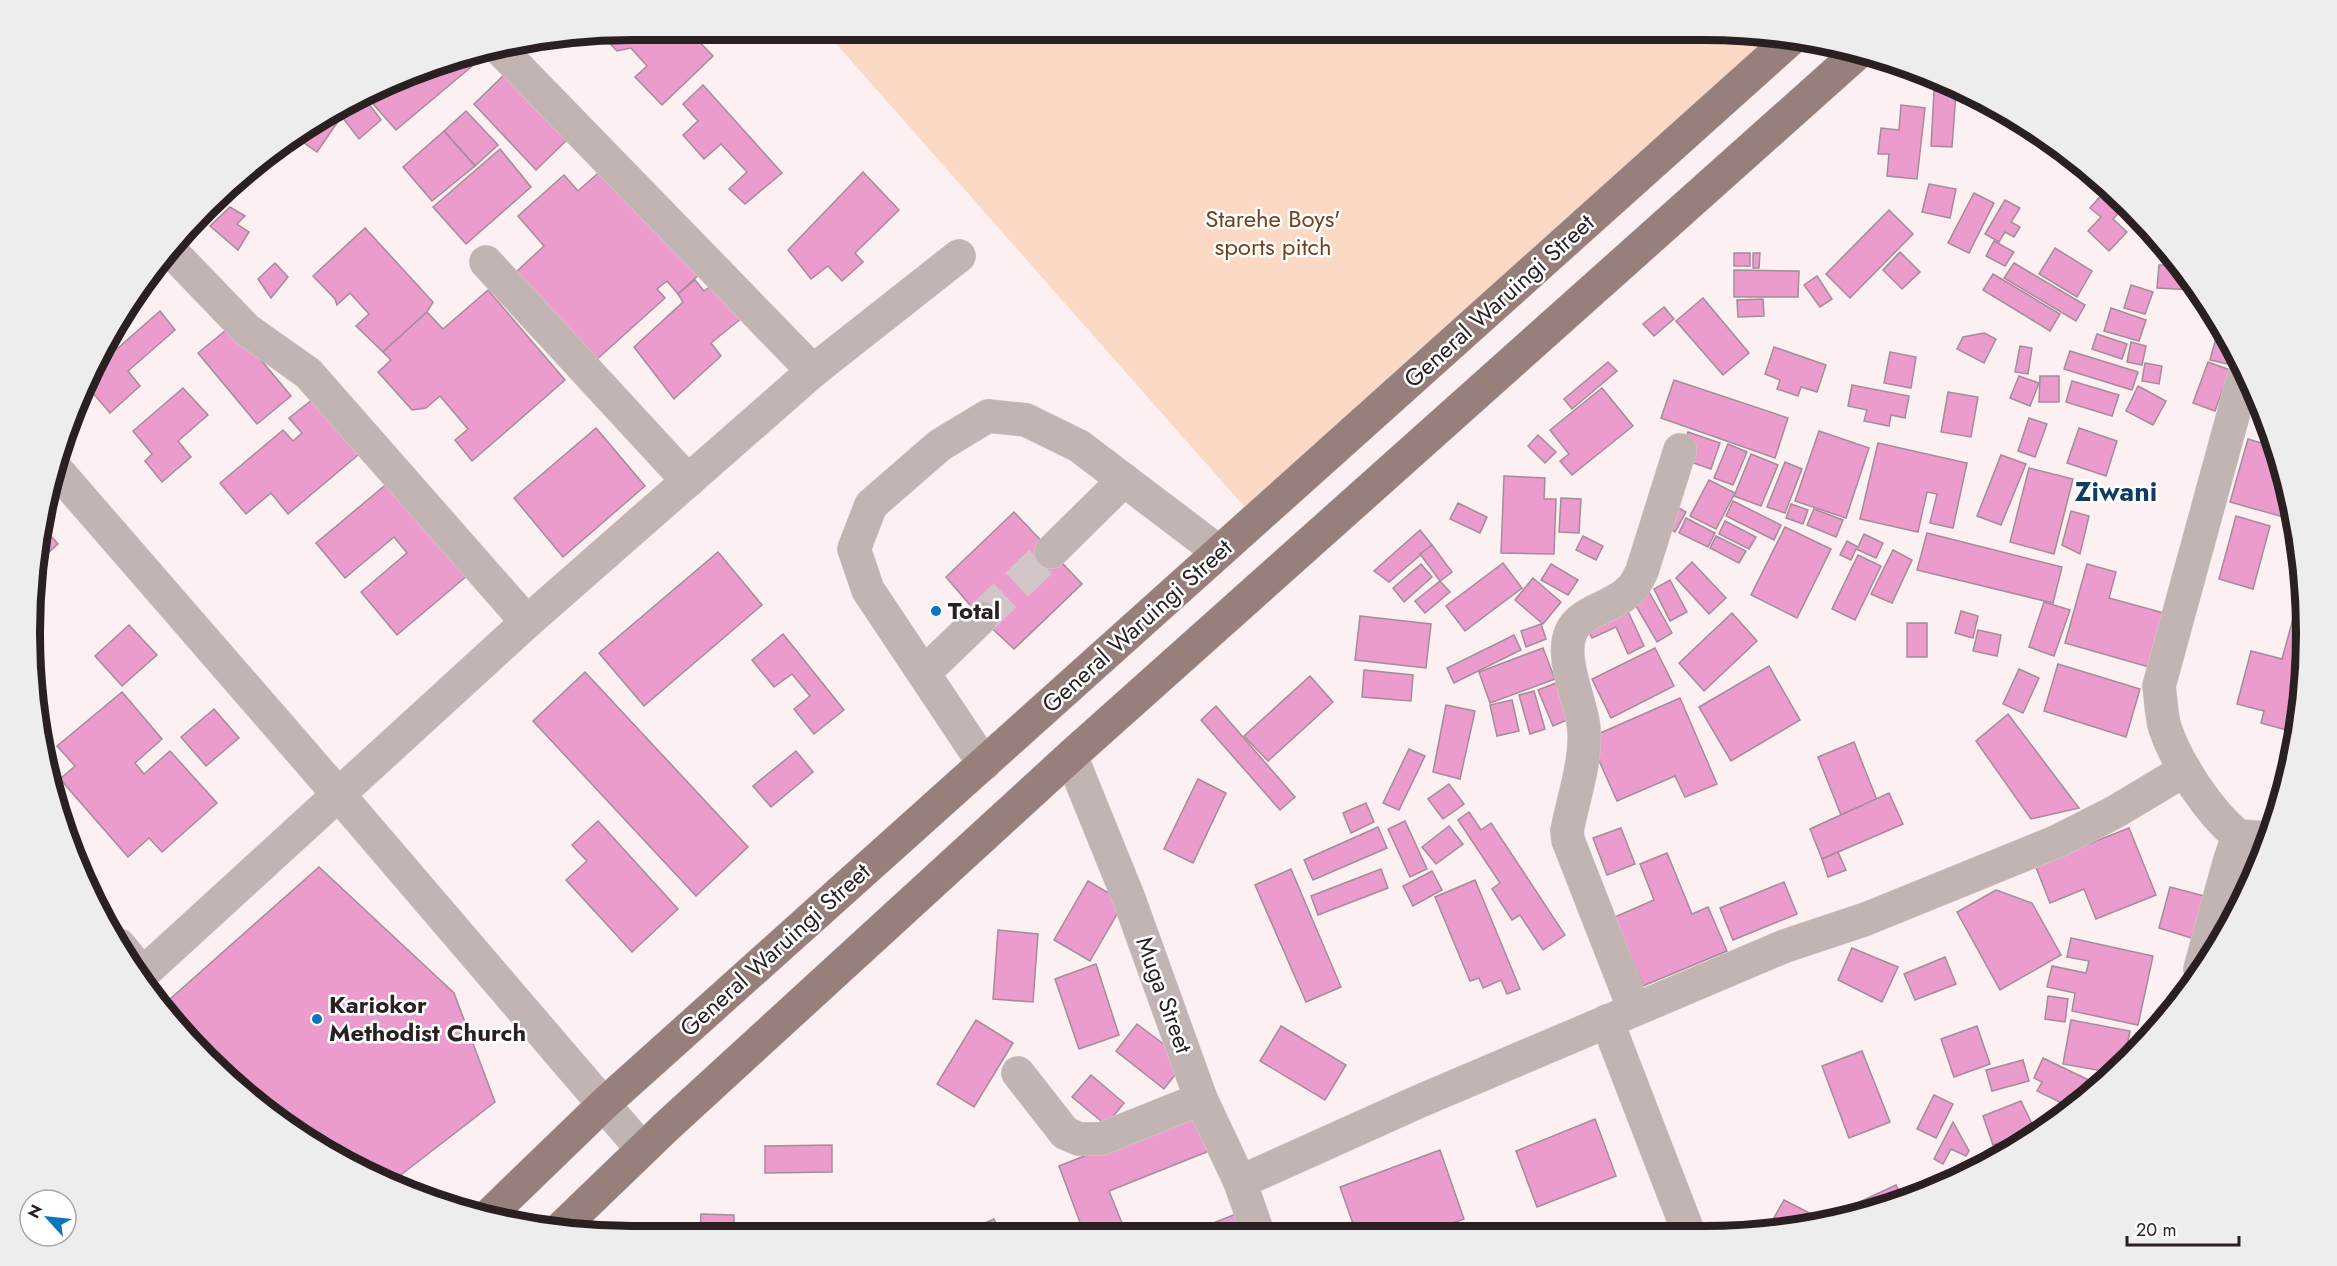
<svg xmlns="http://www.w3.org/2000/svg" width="2337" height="1266" font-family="Jost,sans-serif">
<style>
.green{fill:#fbd9c4}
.building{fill:#eb9bcc;stroke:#a58c9a;stroke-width:1.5}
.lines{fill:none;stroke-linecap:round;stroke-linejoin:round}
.minor-tunnel{stroke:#d3c6c8;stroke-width:33;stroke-dasharray:33 16;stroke-linecap:butt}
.minor-casing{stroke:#d7cacc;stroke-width:34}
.major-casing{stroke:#d7cacc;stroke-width:34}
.minor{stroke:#c2b4b2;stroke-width:33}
.major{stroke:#977f7b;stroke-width:33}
.poi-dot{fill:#0974bf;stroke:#fff;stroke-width:2}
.labels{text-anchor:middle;stroke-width:5;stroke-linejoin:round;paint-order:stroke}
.park-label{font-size:24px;fill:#74411d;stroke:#fff}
.street-label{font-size:24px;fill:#2a1f21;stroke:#fff}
.poi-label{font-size:24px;font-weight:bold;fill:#2a1f21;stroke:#fff;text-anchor:start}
.quarter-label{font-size:27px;font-weight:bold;fill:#0f3c60;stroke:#fff}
.rim{fill:none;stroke:#2a1f21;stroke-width:8}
</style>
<rect width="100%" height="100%" fill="#fdf0f2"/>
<path class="green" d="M824,30L1743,31L1791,39L1256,520Z"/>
<g class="building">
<path d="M633,30H688L713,56L662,105L635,77L647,66L631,48L617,51L600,33Z"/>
<path d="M470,54L477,62L396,130L366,96L439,62Z"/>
<path d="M508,71L570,137L536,170L474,104Z"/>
<path d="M703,85L782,173L745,204L729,189L747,172L721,144L704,159L683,135L698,121L683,104Z"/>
<path d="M1934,91L1956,92L1952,147L1931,146Z"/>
<path d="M363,96L381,120L359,139L336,109Z"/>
<path d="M1901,105L1925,108L1917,179L1887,176L1889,154H1878L1881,128L1899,130Z"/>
<path d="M466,111L498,145L475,166L444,131Z"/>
<path d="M329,113L337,123L317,152L294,136Z"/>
<path d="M444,131L475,166L432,201L403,167Z"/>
<path d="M291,138L294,143L250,178L219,198L266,155Z"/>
<path d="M500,149L531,187L466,244L433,207Z"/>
<path d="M606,166L701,273L678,294L667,281L657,289L665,298L595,361L516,272L544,246L518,216L564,175L578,191Z"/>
<path d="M863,172L899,210L855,253L863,262L842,281L828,266L811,279L788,250Z"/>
<path d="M1929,184L1956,189L1950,218L1922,212Z"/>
<path d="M2106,190L2124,207L2113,219L2127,232L2109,251L2088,231L2101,217L2090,208Z"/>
<path d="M1974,193L1994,203L1969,253L1948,243Z"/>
<path d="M2005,200L2020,208L2011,222L2020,227L2014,237L2005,232L1999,242L1985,234Z"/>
<path d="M230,207L245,216L237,224L249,232L238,250L210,226Z"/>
<path d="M1889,210L1913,234L1850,298L1826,274Z"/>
<path d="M365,228L433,302L427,312L383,352L356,326L369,314L350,293L337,305L335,299L313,276Z"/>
<path d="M1994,241L2014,252L2005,266L1986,256Z"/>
<path d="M2055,248L2092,271L2077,297L2039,274Z"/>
<path d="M1900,252L1920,272L1902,289L1883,270Z"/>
<rect x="1734" y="253" width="16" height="13"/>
<path d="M1753,253H1760L1759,268H1753Z"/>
<path d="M275,263L288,277L271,298L258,279Z"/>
<path d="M2014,263L2085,305L2076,321L2004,278Z"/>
<path d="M2159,265H2182L2195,287V290L2157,288Z"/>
<path d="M1734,270L1799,271L1798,297H1734Z"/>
<path d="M1993,274L2060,314L2050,331L1983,290Z"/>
<path d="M1817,276L1832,299L1820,307L1804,285Z"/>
<path d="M695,280L704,291L718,281L748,313L711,343L721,356L674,399L634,347L683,302L678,294Z"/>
<path d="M2131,285L2153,292L2145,314L2124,308Z"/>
<path d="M488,290L565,380L472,461L455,440L468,429L440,396L426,408L412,410L378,372L391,360L383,352L427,312L443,329Z"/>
<path d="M1703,298L1749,353L1723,375L1676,321Z"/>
<path d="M1763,299L1764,316L1738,317L1737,300Z"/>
<path d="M1664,307L1674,319L1654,336L1643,324Z"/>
<path d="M2111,308L2146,320L2139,341L2104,331Z"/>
<path d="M160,311L175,330L128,371L140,386L110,413L85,384L93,370Z"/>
<path d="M232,325L291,396L257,424L198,353Z"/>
<path d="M1984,333L1996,339L1984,363L1957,349L1963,337Z"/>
<path d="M2097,334L2127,344L2122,359L2092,349Z"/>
<path d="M2216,338L2229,341L2232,346L2228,364L2210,360Z"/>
<path d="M2131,342L2146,346L2142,365L2127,362Z"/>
<path d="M107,344L112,351L97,363Z"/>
<path d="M2020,346L2032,348L2028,374L2015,372Z"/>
<path d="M1774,347L1826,365L1817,392L1801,387L1798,396L1777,389L1780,380L1765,374Z"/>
<path d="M2070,351L2138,372L2132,390L2064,369Z"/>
<path d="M1890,352L1916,357L1911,388L1884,383Z"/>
<path d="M1608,362L1617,371L1572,409L1564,399Z"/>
<path d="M2208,362L2230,370L2215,411L2193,403Z"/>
<path d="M2145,363L2162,366L2159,384L2142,381Z"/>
<path d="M2019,376L2039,383L2030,406L2010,398Z"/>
<path d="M2040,376H2059V402H2039Z"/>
<path d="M1674,380L1788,418L1775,458L1661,418Z"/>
<path d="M2072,381L2119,395L2112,416L2066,402Z"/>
<path d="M1852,385L1909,396L1905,418L1891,415L1889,426L1864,421L1867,410L1848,406Z"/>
<path d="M2138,386L2166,401L2153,425L2126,411Z"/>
<path d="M183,388L208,415L178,441L191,457L162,482L145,461L152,454L133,431Z"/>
<path d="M1602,388L1633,426L1572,475L1560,461L1569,454L1550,430Z"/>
<path d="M1948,392L1978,397L1971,437L1941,432Z"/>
<path d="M318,395L364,450L288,514L271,493L246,514L220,483L283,430L293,441L302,433L289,418Z"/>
<path d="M2029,418L2047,424L2035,457L2018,451Z"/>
<path d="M596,428L645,486L563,557L514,498Z"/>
<path d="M2079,428L2117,441L2106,476L2067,463Z"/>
<path d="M1819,431L1869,448L1846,518L1795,501Z"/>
<path d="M1688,432L1720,443L1711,469L1679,458Z"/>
<path d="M1538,435L1556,452L1545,463L1528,446Z"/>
<path d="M2248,439L2275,447L2286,477L2294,520L2230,502Z"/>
<path d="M1878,443L1967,463L1953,528L1930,523L1937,494L1927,492L1918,532L1860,519Z"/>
<path d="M1728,444L1747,452L1733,485L1714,478Z"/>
<path d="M1751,454L1778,465L1761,506L1734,496Z"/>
<path d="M2001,455L2026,464L2001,525L1977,516Z"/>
<path d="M1785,462L1802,469L1785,513L1767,507Z"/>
<path d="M2029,468L2073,479L2054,554L2010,542Z"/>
<path d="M1504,476L1545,478L1544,499H1556L1554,554L1501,553Z"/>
<path d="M1709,480L1735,493L1716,529L1690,516Z"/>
<path d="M389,482L468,575L397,635L361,592L407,553L394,537L345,578L316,543Z"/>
<path d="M1561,498L1581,499L1579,533L1559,532Z"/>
<path d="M1733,501L1781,525L1774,540L1726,516Z"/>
<path d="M1458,503L1487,517L1480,533L1450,519Z"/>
<path d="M1791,504L1808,510L1803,524L1786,518Z"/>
<path d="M1677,507L1686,512L1675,532L1667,527Z"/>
<path d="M1814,509L1843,520L1836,537L1807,525Z"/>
<path d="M2071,511L2089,516L2080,554L2062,545Z"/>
<path d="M1014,512L1082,584L1014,649L981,618L946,577Z"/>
<path d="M2236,516L2270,526L2253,589L2219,579Z"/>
<path d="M1686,518L1715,533L1708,547L1679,533Z"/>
<path d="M1725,521L1756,537L1749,549L1719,534Z"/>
<path d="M42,526L58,544L36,564Z"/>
<path d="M1785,527L1831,549L1797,618L1751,595Z"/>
<path d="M1420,530L1432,545L1389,582L1374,571Z"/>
<path d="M1927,533L2062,567L2053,603L1917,570Z"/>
<path d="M1864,534L1883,543L1876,558L1856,549L1851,560L1840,555L1847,541L1858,547Z"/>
<path d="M1583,536L1603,546L1596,560L1576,550Z"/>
<path d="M1716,536L1746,551L1739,563L1710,548Z"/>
<path d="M1432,545L1452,572L1440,581L1420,554Z"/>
<path d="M1893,550L1912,560L1892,603L1871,594Z"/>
<path d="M718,552L762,605L644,706L599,653Z"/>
<path d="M1858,555L1881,566L1855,620L1832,609Z"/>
<path d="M1692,562L1726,598L1709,614L1676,578Z"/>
<path d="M1503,563L1522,588L1465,631L1446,606Z"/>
<path d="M1421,564L1432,577L1404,602L1393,588Z"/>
<path d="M1551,564L1578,580L1568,595L1541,580Z"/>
<path d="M2087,564L2116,572L2109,598L2164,613L2149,667L2065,643Z"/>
<path d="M1533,578L1561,602L1543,624L1515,600Z"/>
<path d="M1670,580L1687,612L1670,621L1654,589Z"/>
<path d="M1440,581L1450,592L1425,613L1415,601Z"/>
<path d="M2303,582L2306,593L2302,711L2297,733L2261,723L2264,711L2237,704L2251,651L2282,659Z"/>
<path d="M1648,590L1672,633L1657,642L1632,599Z"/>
<path d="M2044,602L2070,610L2054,656L2029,647Z"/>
<path d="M1625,605L1644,646L1628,654L1616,627L1592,638L1585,624Z"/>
<path d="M1961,611L1978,616L1973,638L1955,633Z"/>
<path d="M1732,613L1757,641L1704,691L1679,663Z"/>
<path d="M1360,616L1431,624L1426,668L1355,660Z"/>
<rect x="1907" y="623" width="20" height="34"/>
<path d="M1541,624L1546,639L1526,647L1521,631Z"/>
<path d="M129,625L157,655L122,686L95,656Z"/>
<path d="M1978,630L2001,635L1997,656L1973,651Z"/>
<path d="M783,634L844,710L814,734L794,709L810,696L792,674L774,687L752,660Z"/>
<path d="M1514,635L1521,650L1454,683L1447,668Z"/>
<path d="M1543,648L1555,679L1490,703L1479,672Z"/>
<path d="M1655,648L1674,686L1611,718L1592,679Z"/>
<path d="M2058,664L2140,689L2126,737L2044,711Z"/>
<path d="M1769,666L1800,720L1731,761L1699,707Z"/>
<path d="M2019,669L2039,678L2023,713L2003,704Z"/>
<path d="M1364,670L1413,675L1411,701L1362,697Z"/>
<path d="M585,672L748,847L696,896L533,721Z"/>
<path d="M1310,676L1333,702L1268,761L1244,736Z"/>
<path d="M1556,683L1569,719L1553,726L1538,690Z"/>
<path d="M1534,691L1545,729L1530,734L1519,695Z"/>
<path d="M122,692L162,739L135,763L144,774L170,751L217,803L162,852L149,838L128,857L60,779L75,766L57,746Z"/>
<path d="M1680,698L1717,784L1685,797L1675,776L1617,801L1589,738Z"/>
<path d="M1512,700L1519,731L1497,736L1490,705Z"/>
<path d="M1446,705L1475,711L1460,779L1433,772Z"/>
<path d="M1216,706L1295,797L1280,810L1201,720Z"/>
<path d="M214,709L239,738L206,766L181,737Z"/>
<path d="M2008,714L2079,808L2031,819L1976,741Z"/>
<path d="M1854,742L1877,800L1841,815L1818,757Z"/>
<path d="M1409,749L1425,756L1399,810L1383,803Z"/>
<path d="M796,751L813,772L771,807L753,786Z"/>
<path d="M1198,779L1226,793L1193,863L1164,849Z"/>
<path d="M1449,784L1464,804L1443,819L1428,799Z"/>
<path d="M1889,793L1903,824L1822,859L1810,829Z"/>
<path d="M1366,803L1374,822L1351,833L1343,813Z"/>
<path d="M1469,812L1481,830L1491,823L1565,935L1543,950L1520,915L1512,920L1492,889L1500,883L1458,820Z"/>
<path d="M598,821L678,909L632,952L566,880L587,861L572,845Z"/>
<path d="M1405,821L1427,869L1410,877L1388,829Z"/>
<path d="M1449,826L1463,844L1436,864L1422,847Z"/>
<path d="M1378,827L1387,848L1313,880L1304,860Z"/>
<path d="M1621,828L1635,864L1607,875L1593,838Z"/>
<path d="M2129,828L2156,895L2096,919L2084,889L2050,903L2035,865Z"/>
<path d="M1838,852L1846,870L1828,877L1822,859Z"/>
<path d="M1667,853L1692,914L1708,907L1727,951L1643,986L1615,917L1654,900L1640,864Z"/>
<path d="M319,867L454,993L495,1102L393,1181L332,1155L266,1111L180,1031L161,1007Z"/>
<path d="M1291,869L1341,987L1306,1002L1255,885Z"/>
<path d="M1381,869L1388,888L1318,915L1311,896Z"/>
<path d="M1432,871L1442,890L1413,906L1403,886Z"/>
<path d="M1475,880L1520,989L1507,994L1501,980L1483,988L1479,978L1470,981L1435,897Z"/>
<path d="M1088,881L1124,902L1090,961L1054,940Z"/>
<path d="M1784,882L1797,914L1733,940L1720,908Z"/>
<path d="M2170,887L2212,898L2198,940L2159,928Z"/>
<path d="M1996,890L2032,903L2061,955L2000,990L1957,912Z"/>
<path d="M998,930L1038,934L1033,1002L993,999Z"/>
<path d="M2071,938L2153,956L2138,1025L2072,1011L2075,993L2047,987L2052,966L2086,973L2089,961L2067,957Z"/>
<path d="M1852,948L1898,967L1882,1002L1838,980Z"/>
<path d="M1945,957L1956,984L1915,1000L1904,974Z"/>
<path d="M1096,964L1119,1035L1079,1049L1055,979Z"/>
<path d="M2048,996L2068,999L2065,1022L2045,1019Z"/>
<path d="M976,1020L1013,1043L974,1107L937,1084Z"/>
<path d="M2071,1020L2130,1031L2123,1066L2114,1073L2063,1064Z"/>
<path d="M1137,1024L1186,1061L1164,1089L1116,1051Z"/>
<path d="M1281,1026L1346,1065L1325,1100L1260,1061Z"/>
<path d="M1977,1026L1990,1064L1954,1077L1941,1039Z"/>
<path d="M2136,1033L2148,1037L2130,1060Z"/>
<path d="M1862,1051L1890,1122L1849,1138L1822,1066Z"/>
<path d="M2043,1058L2099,1085L2069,1110L2070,1107L2037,1091L2042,1082L2034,1078Z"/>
<path d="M2023,1060L2029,1081L1992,1091L1986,1070Z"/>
<path d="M1091,1075L1124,1103L1106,1125L1072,1097Z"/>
<path d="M1934,1095L1953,1104L1936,1138L1917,1129Z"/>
<path d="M2021,1101L2033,1126L2024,1130L2028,1140L2015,1146L2013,1138L1993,1145L1983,1116Z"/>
<path d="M1194,1113L1209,1151L1109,1191L1126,1233H1084L1059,1166Z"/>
<path d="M1595,1119L1616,1176L1537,1207L1516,1151Z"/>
<path d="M1953,1122L1969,1151L1966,1156L1951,1149L1943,1164L1934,1159Z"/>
<path d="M832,1145V1172L765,1173V1146Z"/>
<path d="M1440,1150L1464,1219L1428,1232H1356L1340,1187Z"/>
<path d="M1896,1185L1904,1201L1856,1214L1853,1205Z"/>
<path d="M1784,1200L1825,1221L1782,1231L1767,1230Z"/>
<path d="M701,1214L734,1215V1234H700Z"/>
<path d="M1236,1214L1243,1233H1188Z"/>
<path d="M994,1219L1000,1233L959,1234Z"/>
<path d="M1054,1224L1058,1233H1034Z"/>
</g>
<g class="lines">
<path class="minor-tunnel" d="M981,618L1051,552"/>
<g class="minor-casing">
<g id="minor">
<path d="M497,46L813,371"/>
<path d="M169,249L247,330L308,373L527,622"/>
<path d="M486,262L688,481"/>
<path d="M54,467L338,794L642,1149"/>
<path d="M1051,552L1124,480"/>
<path d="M924,673L981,618"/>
<path d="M1071,756L1129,899L1201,1099L1240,1182L1258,1233"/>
<path d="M984,764L868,590L854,549L871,505L940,445L988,416L1026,420L1079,446L1219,552"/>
<path d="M2238,836L2270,838"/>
<path d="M119,945L142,973"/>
<path d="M2200,969L2229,863L2238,836C2209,812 2177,764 2165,728C2161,715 2161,699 2159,686L2246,368"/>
<path d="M139,977L527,622L813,371L959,256"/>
<path d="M1634,1009L1568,840L1567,831C1573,799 1589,754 1583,722C1579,697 1560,657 1571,632C1581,610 1615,607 1630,590C1636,585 1639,577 1642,571L1680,450"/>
<path d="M1607,1021L1688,1231"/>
<path d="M1018,1073L1065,1133L1079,1139H1101L1201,1099"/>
<path d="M1240,1182L1420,1101L1785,946L1866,919L2058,841L2115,812L2185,770"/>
</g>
</g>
<g class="major-casing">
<g id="major">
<path d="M487,1217L604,1104L1791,39"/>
<path d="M560,1229L667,1126L1071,756L1860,51"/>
</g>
</g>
<use href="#minor" class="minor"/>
<use href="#major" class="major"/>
</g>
<g class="poi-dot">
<circle cx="936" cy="611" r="6"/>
<circle cx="317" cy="1019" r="6"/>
</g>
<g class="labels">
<g class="park-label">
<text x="1273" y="227">Starehe Boys'<tspan x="1273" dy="28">sports pitch</tspan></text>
</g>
<g class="street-label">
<text transform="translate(1499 301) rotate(-42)" y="8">General Waruingi Street</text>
<text transform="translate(1137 626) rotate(-42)" y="8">General Waruingi Street</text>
<text transform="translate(775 950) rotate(-42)" y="8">General Waruingi Street</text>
<text transform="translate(1164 995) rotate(70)" y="8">Muga Street</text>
</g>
<g class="poi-label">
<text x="948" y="619">Total</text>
<text x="329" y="1013">Kariokor<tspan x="329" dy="28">Methodist Church</tspan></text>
</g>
<g class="quarter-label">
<text x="2116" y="501">Ziwani</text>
</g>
</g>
<path d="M0 0H2337V1266H0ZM632 40H1704A592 592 0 0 1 2296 632V634A592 592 0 0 1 1704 1226H632A592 592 0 0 1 40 634V632A592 592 0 0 1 632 40Z" fill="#eeeded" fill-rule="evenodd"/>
<path class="rim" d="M632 40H1704A592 592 0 0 1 2296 632V634A592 592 0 0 1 1704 1226H632A592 592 0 0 1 40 634V632A592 592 0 0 1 632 40Z"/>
<g transform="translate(48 1218) rotate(297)"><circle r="28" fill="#ffffff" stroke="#aaa5a6" stroke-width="1.5"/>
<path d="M0-4.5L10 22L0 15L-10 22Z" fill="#0974bf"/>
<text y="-9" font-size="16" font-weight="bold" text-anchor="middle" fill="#2a1f21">N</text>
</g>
<path d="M2127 1236v9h112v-9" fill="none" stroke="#2a1f21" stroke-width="3"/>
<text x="2136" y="1236" font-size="18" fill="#2a1f21" stroke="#ffffff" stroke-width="4.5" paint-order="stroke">20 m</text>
</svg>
